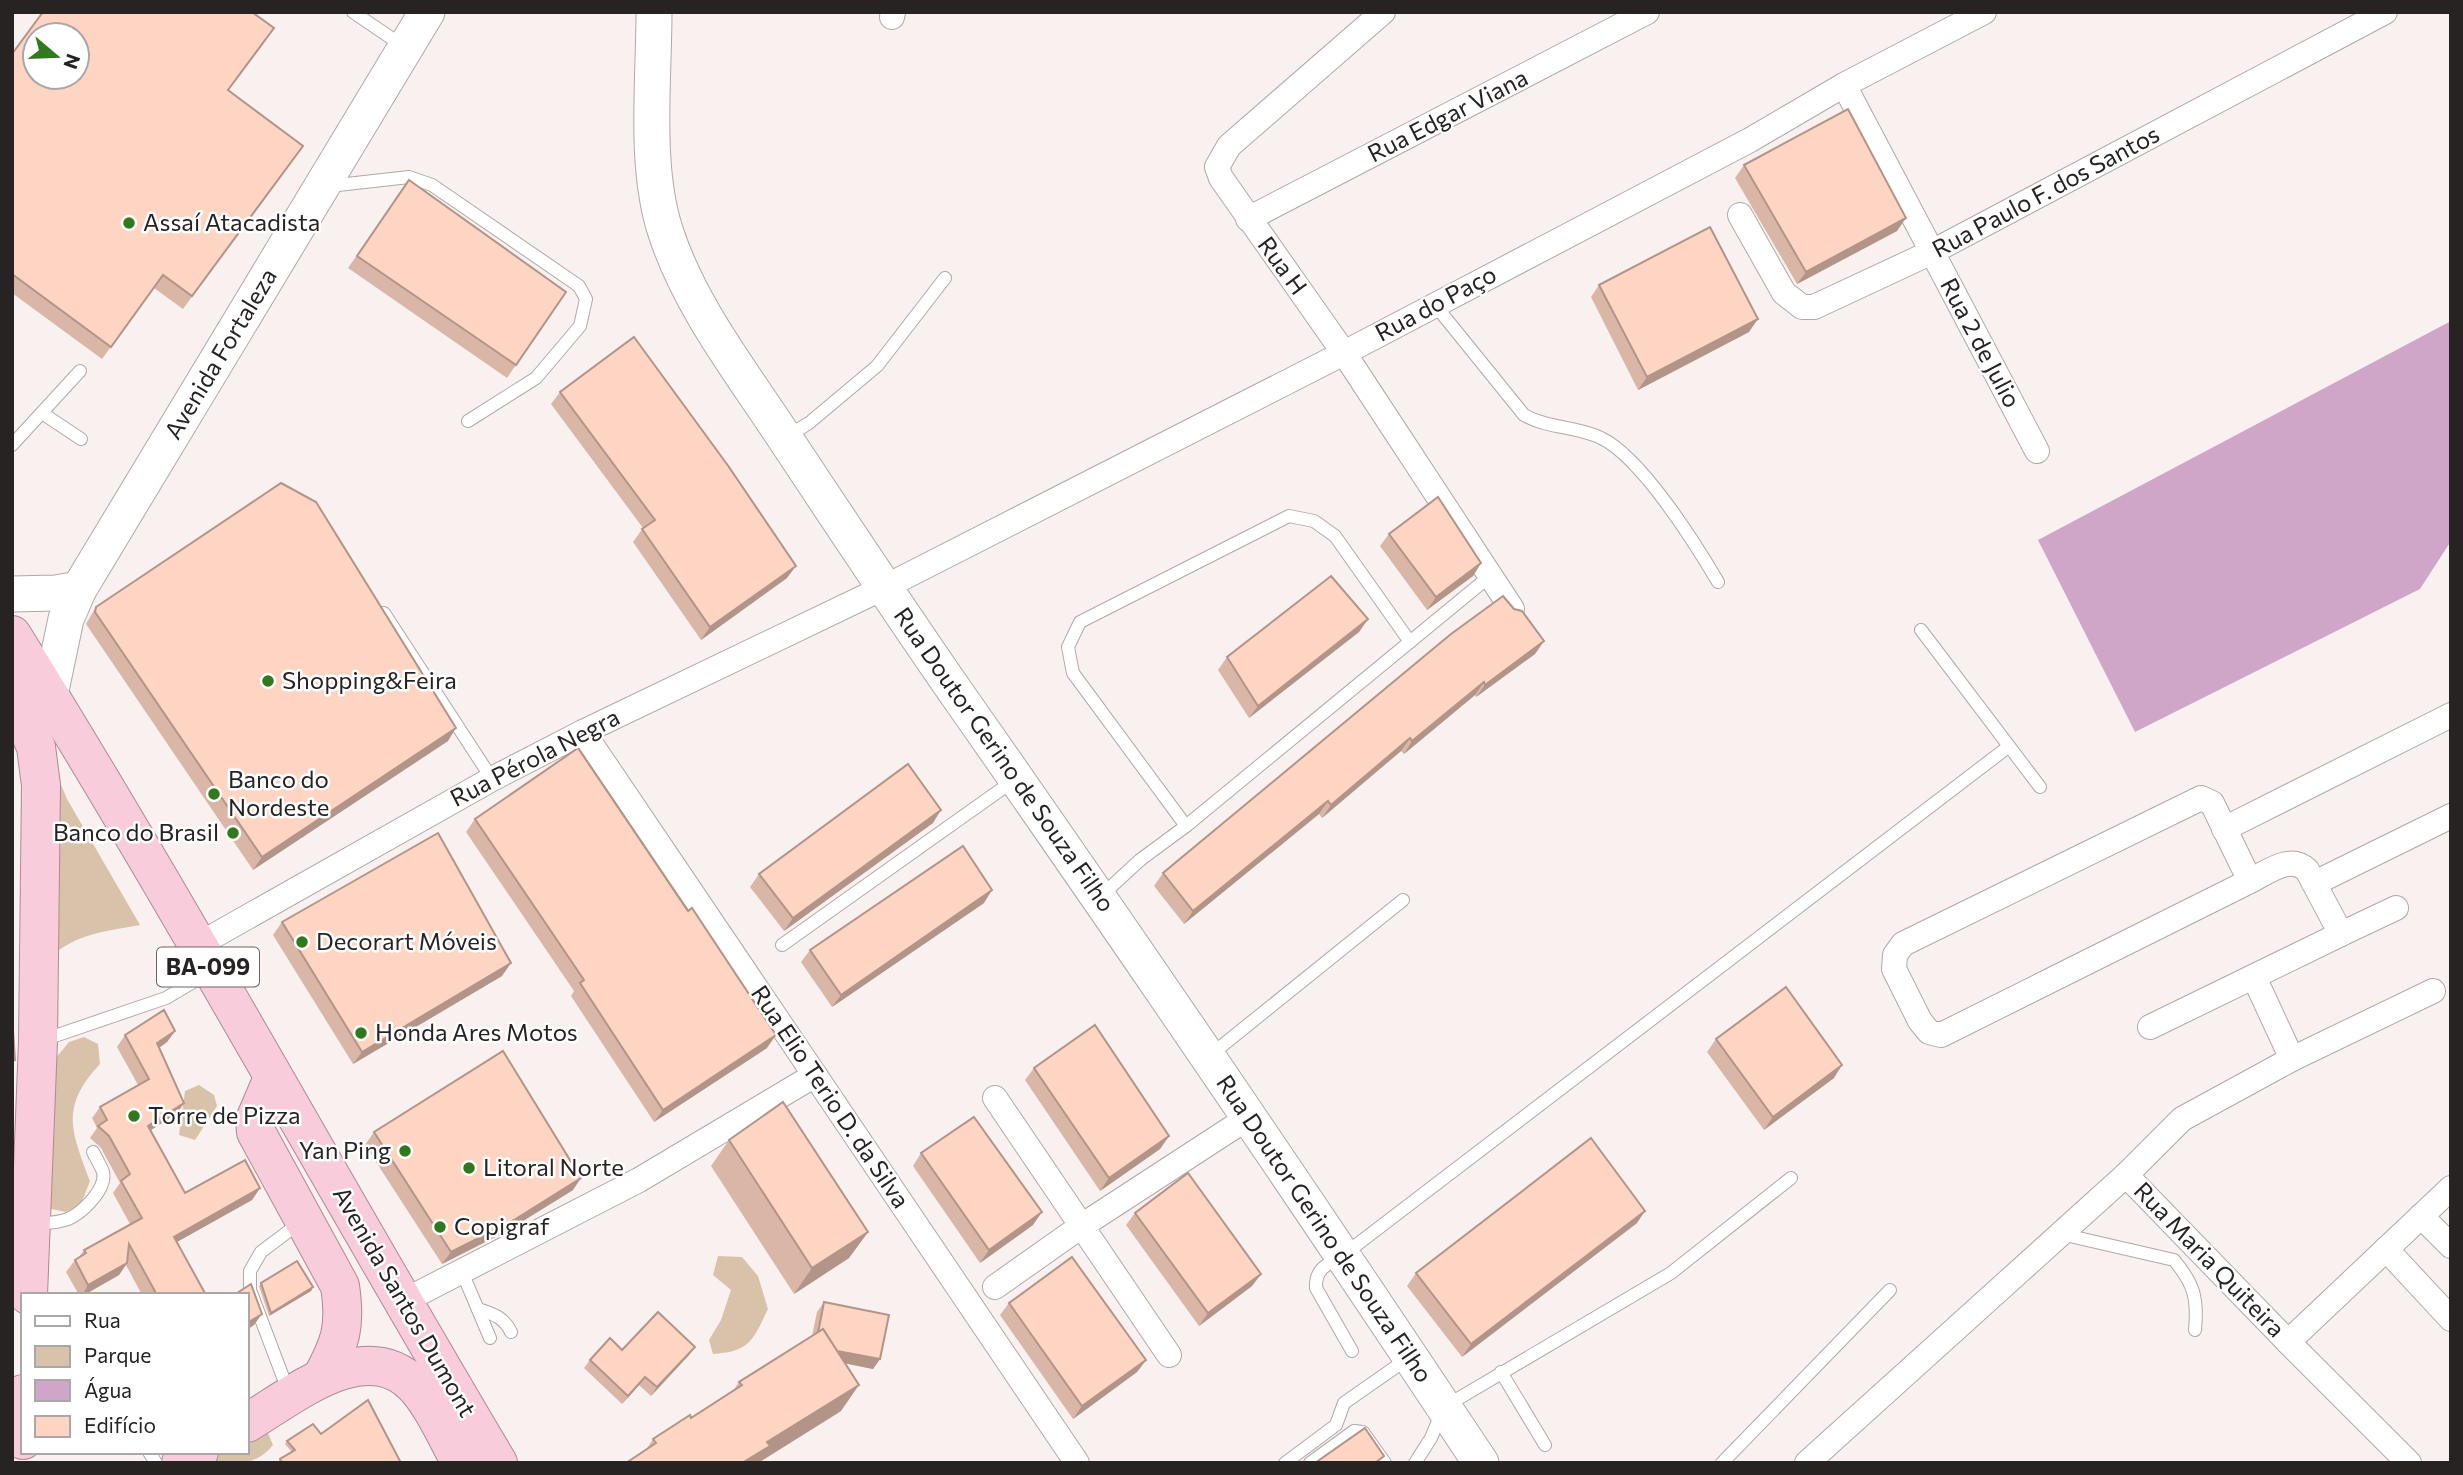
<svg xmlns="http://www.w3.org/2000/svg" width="2463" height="1475" font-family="Commissioner,sans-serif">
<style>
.green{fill:#d8c2aa}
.water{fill:#d0a6c8}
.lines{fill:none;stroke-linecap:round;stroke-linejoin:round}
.service-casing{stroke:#b1a8a8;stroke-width:14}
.minor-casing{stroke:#b1a8a8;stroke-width:26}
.secondary-casing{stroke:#b1a8a8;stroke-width:37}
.trunk-casing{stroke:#ae8995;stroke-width:40}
.service{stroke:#fff;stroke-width:12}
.minor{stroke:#fff;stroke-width:24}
.secondary{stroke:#fff;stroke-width:35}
.trunk{stroke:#f8ccdb;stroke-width:38}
.wall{fill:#dab6a7}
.shaded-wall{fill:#b29488}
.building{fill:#fed4c2;stroke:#b29488;stroke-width:2;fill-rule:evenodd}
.poi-dot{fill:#30791f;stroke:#fff;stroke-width:2.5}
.labels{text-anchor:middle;stroke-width:5;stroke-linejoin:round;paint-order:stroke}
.shield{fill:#fff;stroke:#686565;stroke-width:2}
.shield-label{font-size:23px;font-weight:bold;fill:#272323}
.street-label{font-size:24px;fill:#272323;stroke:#fff}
.poi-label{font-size:24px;fill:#272323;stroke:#fff;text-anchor:start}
</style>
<rect width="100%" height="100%" fill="#f9f0f0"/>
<g class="green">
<path d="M44,744L67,799L140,925C95,933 76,934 40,964Z"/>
<path d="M84,1037L98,1044L100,1064C60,1107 71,1130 90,1181L81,1204L66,1212L51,1209L45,1189L55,1059L69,1042Z"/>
<path d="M199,1085L214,1095L217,1106L195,1140L179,1135L185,1091Z"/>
<path d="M718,1256L742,1257L758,1276L768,1309C753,1340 750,1352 713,1354L709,1340L721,1320L731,1290L713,1275Z"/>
<path d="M267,1431L273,1445C253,1470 226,1463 197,1463L205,1452H247V1432Z"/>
</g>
<path class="water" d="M2451,321V541L2420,589L2135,732L2038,540Z"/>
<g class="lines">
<g class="service-casing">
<g id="service">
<path d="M353,12L403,46"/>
<path d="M329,186L409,177L432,185L579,286L586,299L580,326L536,378L468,421"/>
<path d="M1435,305L1524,415C1549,429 1577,426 1601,438C1641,457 1695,543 1718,582"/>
<path d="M42,413L81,439"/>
<path d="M786,437L809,423L877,366L945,278"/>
<path d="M12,445L80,371"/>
<path d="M384,613L492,779"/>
<path d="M1921,630L2040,787"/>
<path d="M1186,826L1073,673L1068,647L1080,622L1289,516L1314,521L1335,536L1410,642"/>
<path d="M1101,896L1140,860L1186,826L1490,576"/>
<path d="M782,945L1013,781"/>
<path d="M43,1040L166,998L210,972"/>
<path d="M1208,1057L1403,900"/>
<path d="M35,1224C45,1223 58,1223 68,1219C82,1213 107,1189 103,1172C101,1166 96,1158 93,1152"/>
<path d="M2061,1234L2174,1260C2194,1284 2198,1298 2195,1330"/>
<path d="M462,1272L490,1338"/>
<path d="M478,1309C493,1314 504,1317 511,1332"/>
<path d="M1352,1351L1316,1288C1315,1269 1327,1264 1342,1256L2008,747"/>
<path d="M1501,1372L1545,1445"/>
<path d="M289,1393L250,1290V1271L261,1252L302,1221"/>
<path d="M149,1452L156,1463"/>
<path d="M1285,1463L1336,1425L1344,1403L1410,1357"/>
<path d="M1310,1463L1354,1431L1363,1432L1385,1463"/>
<path d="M1415,1463L1431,1438L1444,1407L1671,1273L1791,1178"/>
<path d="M1722,1463L1890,1290"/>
</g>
</g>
<g class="minor-casing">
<g id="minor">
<path d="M1383,12L1229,146L1217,167L1221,178L1344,353L1512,609"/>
<path d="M892,17L893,12"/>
<path d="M1844,85L2037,451"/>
<path d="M1740,215L1784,293L1802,307H1814L1932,252L2385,12"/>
<path d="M1248,219L1647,12"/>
<path d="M583,732L1077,1463"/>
<path d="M2224,829L2451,715"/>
<path d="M2315,883L2451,816"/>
<path d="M2341,934L2396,908"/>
<path d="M196,946L492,779L583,732L883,588L1344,353L1750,140L1844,85L1984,12"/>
<path d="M2254,977L2292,1059"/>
<path d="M2150,1027L2341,934L2307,870C2290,854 2268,872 2250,881L2212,803L2201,798L1903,944L1895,955L1894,969L1920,1021L1929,1032L1941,1035L2250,881"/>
<path d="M995,1098L1169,1355"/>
<path d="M2126,1175L2182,1119L2292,1059L2433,991"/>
<path d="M2421,1216L2451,1246"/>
<path d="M2386,1249L2451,1319"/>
<path d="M995,1287L1080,1227L1249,1117"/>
<path d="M402,1302L639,1180L815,1075"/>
<path d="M2288,1342L2409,1463"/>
<path d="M1807,1463L2126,1175L2288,1342L2451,1188"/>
</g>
</g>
<g class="secondary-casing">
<g id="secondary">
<path d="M654,12C654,81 644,168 666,233C689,303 736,365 776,425C836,515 895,605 957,694C1135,948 1309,1204 1481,1463"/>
<path d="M12,594L56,593L79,589"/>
<path d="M50,695L66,619L79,589L427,12"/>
</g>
</g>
<g class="trunk-casing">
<g id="trunk">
<path d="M12,635C181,906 334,1188 498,1463"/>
<path d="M12,692L36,747L41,785L38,1041L28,1295"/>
<path d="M273,1078L255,1120L256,1132L340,1286C346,1326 341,1342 322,1377"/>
<path d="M23,1394V1440"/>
<path d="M247,1423C293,1396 364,1335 414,1385C432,1403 448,1440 461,1463"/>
<path d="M181,1463L199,1452"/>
</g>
</g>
<use href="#service" class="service"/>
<use href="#minor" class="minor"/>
<use href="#secondary" class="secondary"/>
<use href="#trunk" class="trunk"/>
</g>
<g class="wall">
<path d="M12,54L228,90L294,158L183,309L154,288L102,359L12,293Z"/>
<path d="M1744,165L1897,231L1797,284L1735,178Z"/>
<path d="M409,180L566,292L507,378L348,268Z"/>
<path d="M1599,285L1749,332L1638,390L1591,297Z"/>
<path d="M560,392L787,578L701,640L633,542L643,528L551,404Z"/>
<path d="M1389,534L1481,563L1473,576L1427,610L1380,546Z"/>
<path d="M96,607L448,741L253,870L86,624Z"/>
<path d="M1514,609L1544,641L1535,654L1476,697L1475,695L1404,754L1401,751L1322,818L1319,814L1184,924L1154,886L1163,873Z"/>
<path d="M1368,619L1359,632L1249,718L1218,670L1227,657Z"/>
<path d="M475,819L767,1048L654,1122L571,996L574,991L466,832Z"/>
<path d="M933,823L784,931L750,887L759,874Z"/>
<path d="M984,903L832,1007L801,962L810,950Z"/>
<path d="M282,922L502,976L353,1064L273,935Z"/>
<path d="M175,1031L167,1042L159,1048L184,1103L176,1114L151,1130L185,1193L260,1188L252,1200L177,1242L206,1295H142L126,1265L119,1275L84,1295H79L66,1272L75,1260L79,1257L84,1250L130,1224L113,1193L120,1183L101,1148L90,1138L97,1128L92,1118L100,1107L138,1085L117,1047L125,1035Z"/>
<path d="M1716,1039L1834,1078L1764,1130L1707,1052Z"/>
<path d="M1034,1068L1169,1136L1160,1149L1100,1191L1025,1080Z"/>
<path d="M374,1132L573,1190L505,1232L442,1264L365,1145Z"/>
<path d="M729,1140L868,1232L849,1258L794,1294L711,1166Z"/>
<path d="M921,1153L1033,1225L980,1263L913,1166Z"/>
<path d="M1135,1213L1261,1274L1252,1286L1199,1326L1126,1225Z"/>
<path d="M1637,1223L1462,1357L1407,1286L1416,1273Z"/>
<path d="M261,1283L313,1287L311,1291L269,1316L259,1286Z"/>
<path d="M824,1302L880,1359L873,1369L845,1363L841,1411L758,1463H626L646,1450L653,1439L691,1418L733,1391L739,1382L812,1336L817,1312Z"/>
<path d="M1009,1303L1146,1360L1137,1372L1073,1419L1000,1315Z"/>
<path d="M622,1350L689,1355L651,1396L639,1385L622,1404L584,1368L590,1360Z"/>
<path d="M321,1434L401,1463H278L280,1459L292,1452L285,1444L287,1441Z"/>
</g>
<g class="shaded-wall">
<path d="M1906,218L1897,231L1797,284L1806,272Z"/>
<path d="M1758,319L1749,332L1638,390L1647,377Z"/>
<path d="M1481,563L1473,576L1427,610L1436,597Z"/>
<path d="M796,566L787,578L701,640L710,627Z"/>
<path d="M1368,619L1359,632L1249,718L1258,706Z"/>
<path d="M1544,641L1535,654L1476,697L1485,685Z"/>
<path d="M1484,682L1475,695L1404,754L1412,741Z"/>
<path d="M456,728L448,741L253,870L262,857Z"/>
<path d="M1410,738L1401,751L1322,818L1331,805Z"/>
<path d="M1328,801L1319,814L1184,924L1193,911Z"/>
<path d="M941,810L933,823L784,931L793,918Z"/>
<path d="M992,890L984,903L832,1007L841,995Z"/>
<path d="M511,963L502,976L353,1064L362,1052Z"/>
<path d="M175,1031L167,1042L149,1055L157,1043Z"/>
<path d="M776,1035L767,1048L654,1122L663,1110Z"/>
<path d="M1842,1065L1834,1078L1764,1130L1773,1117Z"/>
<path d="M184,1103L176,1114L140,1137L148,1126Z"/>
<path d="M1169,1136L1160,1149L1100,1191L1109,1178Z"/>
<path d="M581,1178L573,1190L505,1232L442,1264L451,1252Z"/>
<path d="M260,1188L252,1200L166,1248L174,1237Z"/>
<path d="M1645,1211L1637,1223L1462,1357L1471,1344Z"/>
<path d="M1042,1212L1033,1225L980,1263L989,1250Z"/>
<path d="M868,1232L849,1258L794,1294L812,1268Z"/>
<path d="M127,1263L119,1275L84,1295H82L88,1285Z"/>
<path d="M1261,1274L1252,1286L1199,1326L1208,1313Z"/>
<path d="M313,1287L311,1291L269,1316L271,1313Z"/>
<path d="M262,1314L254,1325L247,1330V1323Z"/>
<path d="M815,1346L880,1359L873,1369L808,1356Z"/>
<path d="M695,1347L689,1355L651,1396L657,1387Z"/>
<path d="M1146,1360L1137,1372L1073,1419L1082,1406Z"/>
<path d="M645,1377L639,1385L622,1404L628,1396Z"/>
<path d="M859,1385L841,1411L758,1463H742L767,1442Z"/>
</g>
<g class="building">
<path d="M43,12H252L274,28L228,90L303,146L192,296L163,275L111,347L12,274V54ZM35,35H77V77H35Z"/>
<path d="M1848,109L1906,218L1806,272L1744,165Z"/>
<path d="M409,180L566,292L516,365L357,256Z"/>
<path d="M1710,227L1758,319L1647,377L1599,285Z"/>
<path d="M634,337L729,467L796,566L710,627L642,529L655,520L560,392Z"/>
<path d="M281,483L316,502L456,728L262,857L95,612L96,607Z"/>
<path d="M1438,497L1481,563L1436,597L1389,534Z"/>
<path d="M1331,576L1368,619L1258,706L1227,657Z"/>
<path d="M1503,596L1514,609L1522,611L1544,641L1485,685L1484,682L1412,741L1410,738L1331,805L1328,801L1193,911L1163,873L1451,634Z"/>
<path d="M578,748L688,911L692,908L776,1035L663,1110L580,983L584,980L475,819Z"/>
<path d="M908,764L941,810L793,918L759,874Z"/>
<path d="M438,833L511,963L362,1052L282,922Z"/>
<path d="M963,846L992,890L841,995L810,950Z"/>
<path d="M1786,987L1842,1065L1773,1117L1716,1039Z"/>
<path d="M164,1010L175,1031L157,1043L184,1103L148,1126L185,1193L245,1160L260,1188L174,1237L206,1295H157L129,1244L127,1263L88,1285L75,1260L86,1253L84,1250L142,1218L121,1181L130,1174L109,1136L98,1126L107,1120L100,1107L149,1079L125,1035Z"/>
<path d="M12,1016L15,1060L12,1061Z"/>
<path d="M1095,1025L1169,1136L1109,1178L1034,1068Z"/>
<path d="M503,1051L581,1178L514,1220L451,1252L374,1132Z"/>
<path d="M783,1102L868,1232L812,1268L729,1140Z"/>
<path d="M974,1117L1042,1212L989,1250L921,1153Z"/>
<path d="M1591,1138L1645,1211L1471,1344L1416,1273Z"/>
<path d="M1188,1173L1261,1274L1208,1313L1135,1213Z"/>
<path d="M1072,1257L1146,1360L1082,1406L1009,1303Z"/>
<path d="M297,1261L313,1287L271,1313L261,1283Z"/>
<path d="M251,1284L262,1314L247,1323V1295H234Z"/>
<path d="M824,1302L889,1315L880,1359L837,1351L823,1329L818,1333Z"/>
<path d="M658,1312L695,1347L657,1387L645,1377L628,1396L590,1360L610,1338L622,1350Z"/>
<path d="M823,1329L859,1385L767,1442L770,1446L742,1463H626L656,1443L653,1439L690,1415L691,1418L742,1385L739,1382Z"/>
<path d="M368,1400L401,1463H282L280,1459L295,1450L287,1441L313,1424L321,1434Z"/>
<path d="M1365,1428L1384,1456L1375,1463H1315Z"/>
</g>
<g class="poi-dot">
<circle cx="129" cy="223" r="7"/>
<circle cx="268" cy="681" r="7"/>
<circle cx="214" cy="794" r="7"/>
<circle cx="233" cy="833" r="7"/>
<circle cx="302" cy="942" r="7"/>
<circle cx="361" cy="1033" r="7"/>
<circle cx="134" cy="1116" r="7"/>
<circle cx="405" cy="1151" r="7"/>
<circle cx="469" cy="1168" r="7"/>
<circle cx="440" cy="1227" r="7"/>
</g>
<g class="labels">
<rect class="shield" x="157" y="947.5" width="102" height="39" rx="5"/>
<g class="shield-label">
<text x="208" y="975">BA-099</text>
</g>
<g class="street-label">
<text transform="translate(1448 116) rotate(-27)" y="8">Rua Edgar Viana</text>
<text transform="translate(2046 192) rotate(-28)" y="8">Rua Paulo F. dos Santos</text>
<text transform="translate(1282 266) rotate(54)" y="8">Rua H</text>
<text transform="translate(1436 304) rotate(-28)" y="8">Rua do Paço</text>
<text transform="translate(1980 343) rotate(62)" y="8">Rua 2 de Julio</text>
<text transform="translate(221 354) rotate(-59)" y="8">Avenida Fortaleza</text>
<text transform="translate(535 758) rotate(-27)" y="8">Rua Pérola Negra</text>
<text transform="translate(1004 760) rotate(55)" y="8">Rua Doutor Gerino de Souza Filho</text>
<text transform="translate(830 1097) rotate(56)" y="8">Rua Elio Terio D. da Silva</text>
<text transform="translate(1324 1229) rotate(56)" y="8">Rua Doutor Gerino de Souza Filho</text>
<text transform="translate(2209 1260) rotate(46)" y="8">Rua Maria Quiteira</text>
<text transform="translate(404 1302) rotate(60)" y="8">Avenida Santos Dumont</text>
</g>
<g class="poi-label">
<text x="143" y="231">Assaí Atacadista</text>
<text x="282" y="689">Shopping&amp;Feira</text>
<text x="228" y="788">Banco do<tspan x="228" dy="28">Nordeste</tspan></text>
<text x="219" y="841" text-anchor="end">Banco do Brasil</text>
<text x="316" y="950">Decorart Móveis</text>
<text x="375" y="1041">Honda Ares Motos</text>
<text x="148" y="1124">Torre de Pizza</text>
<text x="391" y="1159" text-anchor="end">Yan Ping</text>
<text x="483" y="1176">Litoral Norte</text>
<text x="454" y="1235">Copigraf</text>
</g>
</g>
<rect width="2463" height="1475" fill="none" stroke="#272323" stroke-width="28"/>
<rect x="21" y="1293" width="228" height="161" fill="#ffffff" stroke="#a9a7a7" stroke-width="2"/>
<rect x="35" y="1316" width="35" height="10" fill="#ffffff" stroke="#a9a7a7" stroke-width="2"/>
<text x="84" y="1328" font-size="21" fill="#272323">Rua</text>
<rect x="35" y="1346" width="35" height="21" fill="#d8c2aa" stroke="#a9a7a7" stroke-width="2"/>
<text x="84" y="1363" font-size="21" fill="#272323">Parque</text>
<rect x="35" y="1380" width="35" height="21" fill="#d0a6c8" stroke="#a9a7a7" stroke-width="2"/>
<text x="84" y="1398" font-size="21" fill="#272323">Água</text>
<rect x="35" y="1416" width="35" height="21" fill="#fed4c2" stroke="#a9a7a7" stroke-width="2"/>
<text x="84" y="1433" font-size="21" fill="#272323">Edifício</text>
<g transform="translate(56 56) rotate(109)"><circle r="33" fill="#ffffff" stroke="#a9a7a7" stroke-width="2"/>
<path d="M0-5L12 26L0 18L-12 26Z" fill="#30791f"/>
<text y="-10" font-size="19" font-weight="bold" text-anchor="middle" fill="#272323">N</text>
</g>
</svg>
